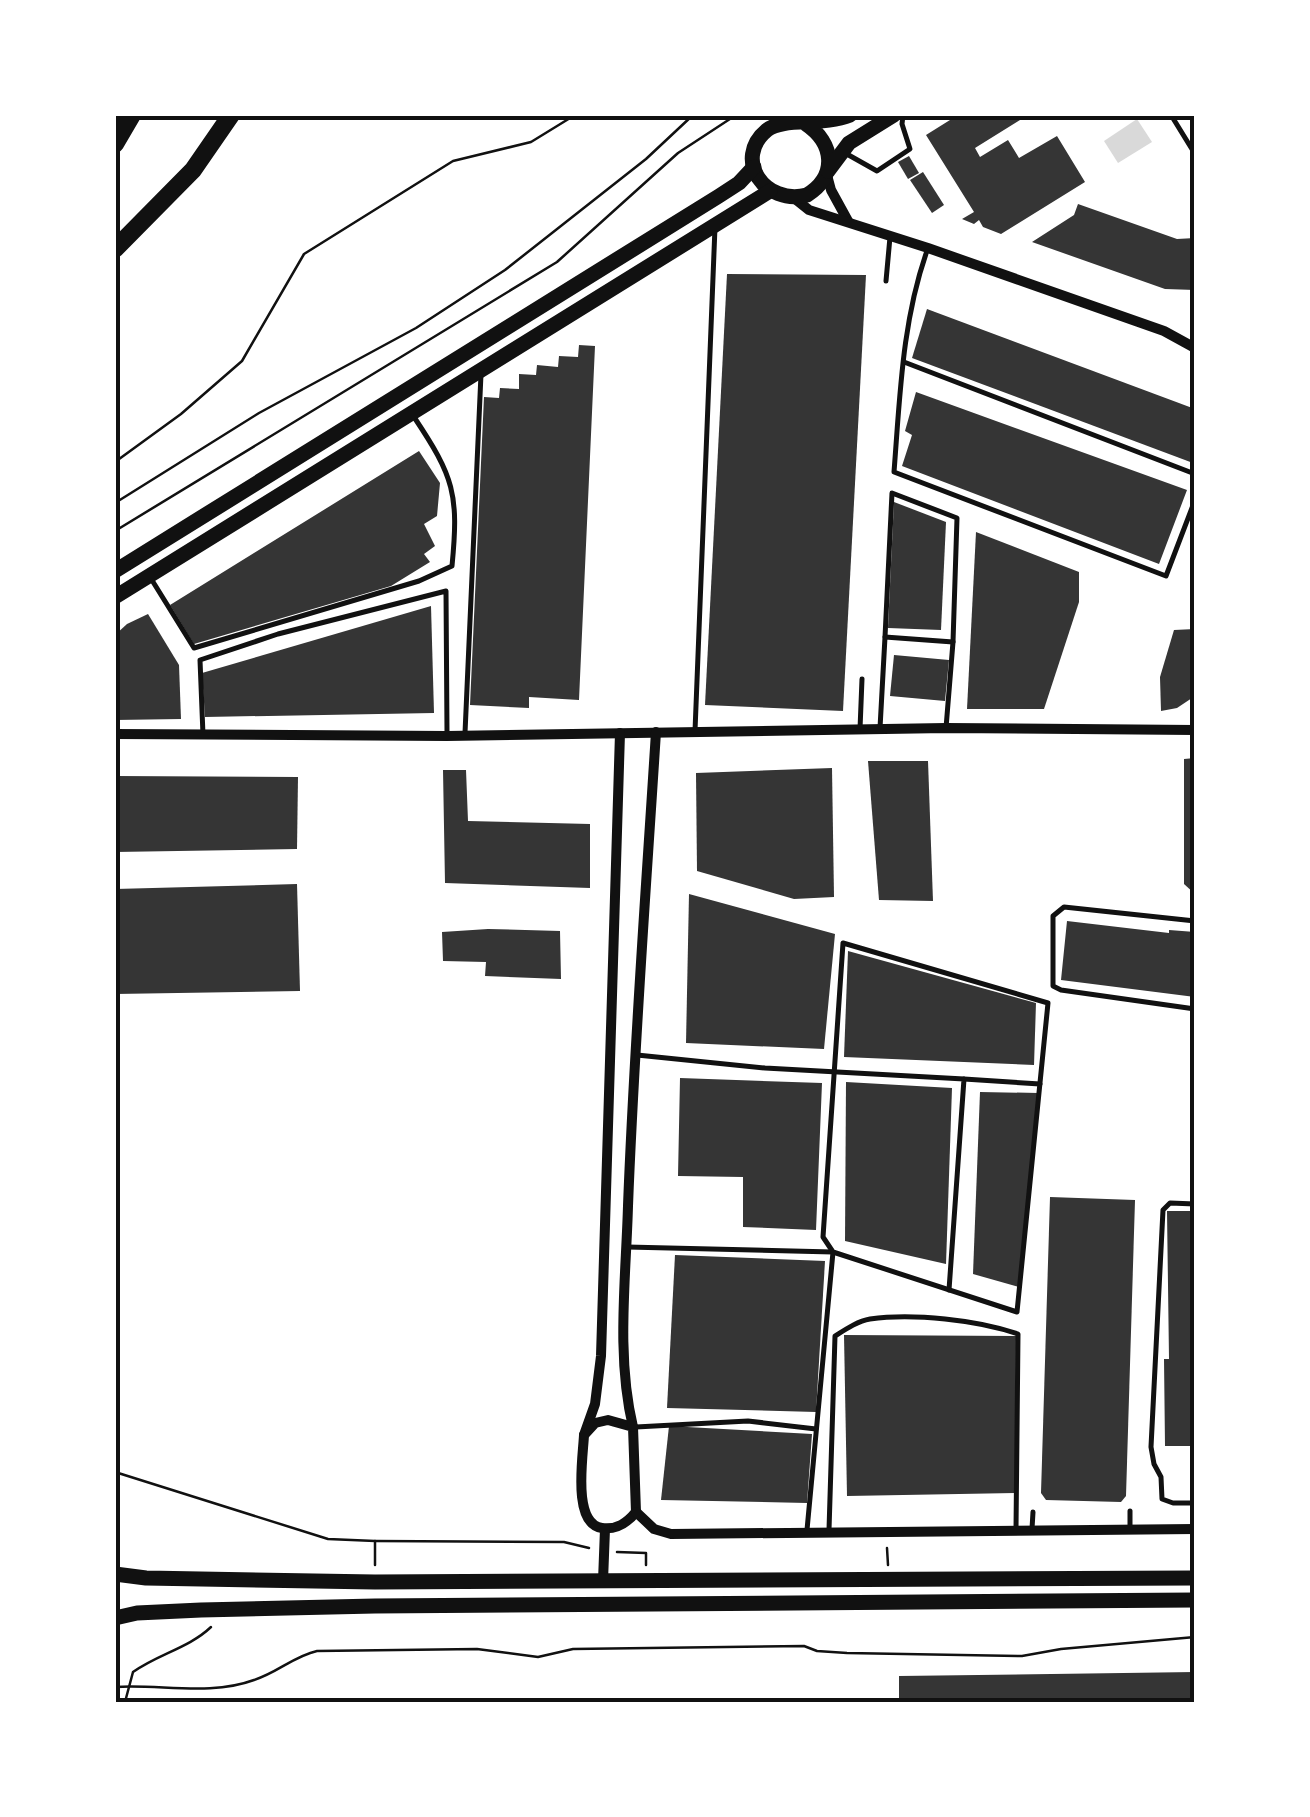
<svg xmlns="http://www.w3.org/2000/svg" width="1310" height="1817" font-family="'Noto Serif',serif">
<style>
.water{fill:#d9d9d9}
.building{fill:#353535}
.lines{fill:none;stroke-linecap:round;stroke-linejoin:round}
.path{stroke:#111;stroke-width:2.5}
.service{stroke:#111;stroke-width:5}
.minor{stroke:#111;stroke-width:10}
.primary{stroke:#111;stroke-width:15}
.motorway{stroke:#111;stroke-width:18}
.neatline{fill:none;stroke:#111;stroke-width:4}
</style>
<rect width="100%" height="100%" fill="#fff"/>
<path class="water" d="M1137,119L1152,142L1118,163L1104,141Z"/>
<g class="building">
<path d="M958,115H1028L975,148L980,157L1008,140L1019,158L1057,136L1085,182L1001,234L983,227L979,220L974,224L962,219L974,212L926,135Z"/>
<path d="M909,156L919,173L908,179L898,162Z"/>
<path d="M923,172L944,205L932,213L910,180Z"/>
<path d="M1078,204L1177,239L1195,238V290L1165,289L1032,242L1074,215Z"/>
<path d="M727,274L866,275L843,711L705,705Z"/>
<path d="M927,309L1195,409L1193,463L912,358Z"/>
<path d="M579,345L595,346L579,700L529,697V708L470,705L484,397L499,398L500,388L519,389V374L536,375L537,365L558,367L559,356L578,357Z"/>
<path d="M916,392L1187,490L1159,564L902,466L912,435L905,431Z"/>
<path d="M419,451L440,483L437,516L424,524L435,546L424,554L430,562L391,586L194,644L170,605Z"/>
<path d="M894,502L946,522L941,630L888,628Z"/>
<path d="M976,532L1079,572V602L1044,709H967Z"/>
<path d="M431,606L434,713L205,717L202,673Z"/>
<path d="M148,614L179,665L181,719L115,720V635L127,624Z"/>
<path d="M1195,629V696L1177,708L1161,711L1160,677L1174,630Z"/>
<path d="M894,655L949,660L945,701L890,696Z"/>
<path d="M1195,758V894L1184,884V759Z"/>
<path d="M868,761H928L933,901L879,900Z"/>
<path d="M832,768L834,897L794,899L697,871L696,773Z"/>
<path d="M443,770H466L468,821L590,824V888L445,883Z"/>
<path d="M115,776L298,777L297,849L115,852Z"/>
<path d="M297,884L300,991L115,994V889Z"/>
<path d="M689,894L835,934L824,1049L686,1043Z"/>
<path d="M1067,921L1169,933V930L1195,932V997L1061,980Z"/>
<path d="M488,929L560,931L561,979L485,976L486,962L443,961L442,932Z"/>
<path d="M848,951L1036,1003L1034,1065L844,1057Z"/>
<path d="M680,1078L822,1083L816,1230L743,1227V1177L678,1176Z"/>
<path d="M846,1082L952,1088L946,1264L845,1241Z"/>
<path d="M980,1092L1038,1093L1019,1287L973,1274Z"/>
<path d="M1050,1197L1135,1200L1126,1496L1121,1502L1046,1500L1041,1493Z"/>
<path d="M1167,1211H1195V1446H1165L1164,1359H1169Z"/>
<path d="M675,1255L825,1261L816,1412L667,1408Z"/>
<path d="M844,1335L1016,1336L1015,1493L847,1496Z"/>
<path d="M669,1426L812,1434L807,1503L661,1500Z"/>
<path d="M1195,1672V1702H899V1676Z"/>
</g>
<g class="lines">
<g class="path">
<path d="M115,462L181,414L242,361L304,254L453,161L531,142L575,115"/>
<path d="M115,503L259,413L416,328L505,270L646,159L693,115"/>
<path d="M115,531L557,262L678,153L736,115"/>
<path d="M115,1472L328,1539L375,1541V1565"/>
<path d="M375,1541L564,1542L589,1548"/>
<path d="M887,1548L888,1565"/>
<path d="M617,1552L646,1553V1565"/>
<path d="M115,1687C160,1684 211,1696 254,1680C277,1673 294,1656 317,1651L477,1649L538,1657L573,1649L804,1646L817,1651L847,1653L1022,1656L1061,1649L1195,1637"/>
<path d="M125,1702L133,1672C158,1654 189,1648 211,1627"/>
</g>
<g class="service">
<path d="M1171,115L1195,154"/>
<path d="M845,153L877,171L910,149L902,124L903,115"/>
<path d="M928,248C902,320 900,396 894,472L1166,576L1195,500"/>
<path d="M886,281L890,237"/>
<path d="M904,362L1195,474"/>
<path d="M150,577L194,648L419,581L452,566C459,494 454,477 414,417"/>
<path d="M885,637L892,493L957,518L953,642L946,728"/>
<path d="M880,728L885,637L953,642"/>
<path d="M860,729L862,679"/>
<path d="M695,731L715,227"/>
<path d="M465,733L481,374"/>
<path d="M203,735L200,660L278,634L446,591L447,733"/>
<path d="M1195,921L1064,907L1053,916V986L1061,990L1195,1009"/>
<path d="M637,1055L765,1068L964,1079L949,1290"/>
<path d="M964,1079L1040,1084"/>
<path d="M1195,1204L1170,1203L1163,1210L1151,1447L1154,1464L1161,1477L1162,1499L1173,1503H1195"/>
<path d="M627,1247L833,1252"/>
<path d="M636,1427L748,1421L816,1429"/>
<path d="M1130,1528V1511"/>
<path d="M1032,1529L1033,1512"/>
<path d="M807,1530L833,1252L1017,1312L1048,1003L843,943L823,1237L833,1252"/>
<path d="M829,1530L835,1336C846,1329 858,1321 870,1319C913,1313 978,1320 1018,1334L1016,1530"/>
</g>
<g class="minor">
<path d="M827,175L831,190L848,221"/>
<path d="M794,198L809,210L928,248L1164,331L1195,348"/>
<path d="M115,734L447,736L946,728L1195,730"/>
<path d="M608,1420L633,1427L636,1512C627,1523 617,1530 602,1528C572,1524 583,1457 584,1435L595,1423Z"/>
<path d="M633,1427C616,1356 626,1278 628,1206C634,1047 646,890 656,732"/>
<path d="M584,1435L595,1404L601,1356L620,733"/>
<path d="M636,1512L654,1529L671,1534L1195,1529"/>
<path d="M603,1581L605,1529"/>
</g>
<g class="primary">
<path d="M806,124C834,143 838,176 807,195C765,206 732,159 767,130C783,117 823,126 850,115"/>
<path d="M828,171L849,143L894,115"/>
<path d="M115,571L719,196L739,183L754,167"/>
<path d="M115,597L770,191"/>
<path d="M115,1574L146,1578L375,1582L1195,1578"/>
<path d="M115,1618L137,1613L201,1610L375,1606L1195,1600"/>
</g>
<g class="motorway">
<path d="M115,144L132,115"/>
<path d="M115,249L193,170L231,115"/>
</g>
</g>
<rect width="1310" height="1817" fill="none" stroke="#ffffff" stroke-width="235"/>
<rect x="118" y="118" width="1074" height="1582" class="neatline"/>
</svg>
